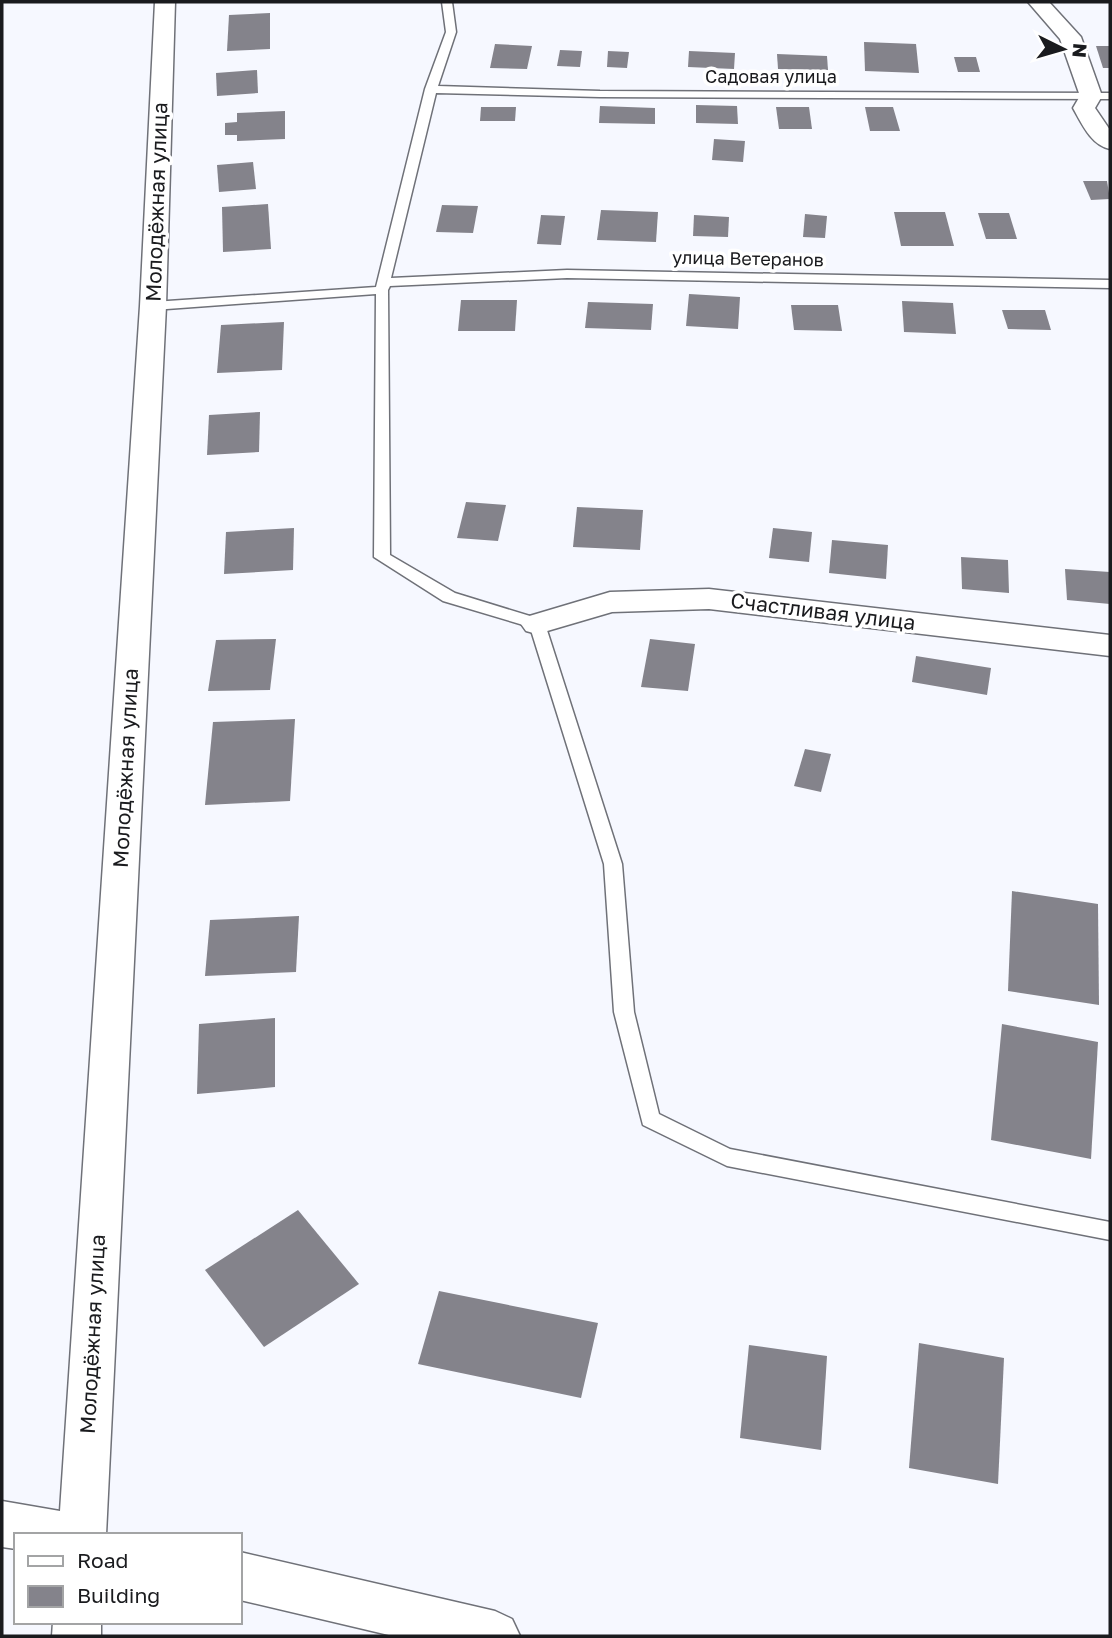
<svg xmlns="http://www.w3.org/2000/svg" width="1112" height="1638" font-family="'Golos Text',sans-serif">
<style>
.building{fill:#84838b}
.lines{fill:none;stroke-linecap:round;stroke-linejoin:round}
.service-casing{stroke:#6f7178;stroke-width:3}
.minor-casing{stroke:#6f7178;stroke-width:3}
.service{fill:#fff;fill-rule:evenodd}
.minor{fill:#fff;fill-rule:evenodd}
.labels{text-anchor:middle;stroke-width:7;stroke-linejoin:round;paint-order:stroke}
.far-street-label{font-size:18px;fill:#1a1b1e;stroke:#fff}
.street-label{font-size:21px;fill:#1a1b1e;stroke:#fff}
</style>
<rect width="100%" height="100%" fill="#f6f8ff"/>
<g class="building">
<path d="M270,13V49L227,51L229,15Z"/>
<path d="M864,42L916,44L919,73L865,71Z"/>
<path d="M495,44L532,46L527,69L490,68Z"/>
<path d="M1096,46H1110V68H1103Z"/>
<path d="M560,50L582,51L580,67L557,66Z"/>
<path d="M608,51L629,52L627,68L607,67Z"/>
<path d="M689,51L735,53L734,69L688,67Z"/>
<path d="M777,54L827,56L828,70L778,69Z"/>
<path d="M954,57H976L980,72H958Z"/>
<path d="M257,70L258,93L217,96L216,73Z"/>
<path d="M696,105L737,106L738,124L696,123Z"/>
<path d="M600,106L655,108V124L599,123Z"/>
<path d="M481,107H516L515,121H480Z"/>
<path d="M776,107H809L812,129H779Z"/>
<path d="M865,107H893L900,131H870Z"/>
<path d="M285,111V139L237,141V135H225V123L237,122V113Z"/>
<path d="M714,139L745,141L743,162L712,160Z"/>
<path d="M253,162L256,189L219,192L217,165Z"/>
<path d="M1083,181H1107L1110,199L1091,200Z"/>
<path d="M268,204L271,249L223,252L222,207Z"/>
<path d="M442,205L478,206L473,233L436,232Z"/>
<path d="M601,210L658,212L656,242L597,240Z"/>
<path d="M894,212H945L954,246H901Z"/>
<path d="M978,213H1009L1017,239H986Z"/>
<path d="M805,214L827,216L825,238L803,237Z"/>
<path d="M541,215L565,216L561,245L537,244Z"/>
<path d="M694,215L729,217L728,237L693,236Z"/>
<path d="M689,294L740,297L738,329L686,326Z"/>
<path d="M461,300H517L515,331H458Z"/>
<path d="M902,301L953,303L956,334L904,332Z"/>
<path d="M588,302L653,304L651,330L585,328Z"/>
<path d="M791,305H838L842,331L794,330Z"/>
<path d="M1002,310H1045L1051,330L1008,329Z"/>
<path d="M284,322L282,370L217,373L221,325Z"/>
<path d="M260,412L259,452L207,455L209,415Z"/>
<path d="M466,502L506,505L498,541L457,538Z"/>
<path d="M577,507L643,510L640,550L573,547Z"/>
<path d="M294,528L293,570L224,574L226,532Z"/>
<path d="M773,528L812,532L809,562L769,558Z"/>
<path d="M832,540L888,545L886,579L829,573Z"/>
<path d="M961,557L1008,560L1009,593L962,589Z"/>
<path d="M1065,569L1110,572V604L1067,600Z"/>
<path d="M276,639L270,690L208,691L216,640Z"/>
<path d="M650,639L695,644L688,691L641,687Z"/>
<path d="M916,656L991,668L987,695L912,682Z"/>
<path d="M295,719L290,801L205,805L213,722Z"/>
<path d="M805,749L831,754L821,792L794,786Z"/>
<path d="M1012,891L1098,904L1099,1005L1008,991Z"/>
<path d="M299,916L296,972L205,976L210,920Z"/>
<path d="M275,1018V1087L197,1094L199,1024Z"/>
<path d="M1002,1024L1098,1042L1091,1159L991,1140Z"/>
<path d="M298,1210L359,1284L264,1347L205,1270Z"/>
<path d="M439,1291L598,1323L581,1398L418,1364Z"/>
<path d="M919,1343L1004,1358L998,1484L909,1468Z"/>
<path d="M749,1345L827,1356L821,1450L740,1438Z"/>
</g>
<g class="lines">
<g class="service-casing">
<path id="service" d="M442,2H452L456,32L438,86L600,91L1110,93V99L600,97L436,93L391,278L567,270L1110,280V288L567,278L390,286L388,290L390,555L455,593L543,620L545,624L622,864L634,1012L659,1114L730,1149L1110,1222V1240L727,1166L643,1125L614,1012L604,864L530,627L443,601L374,557L376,294L153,310L146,306L153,302L376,287L425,89L446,32Z"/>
</g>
<g class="minor-casing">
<g id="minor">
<path d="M155,2H175L166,306L106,1535H16V1549L2,1547V1501L60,1511L140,306Z"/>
<path d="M1028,2H1049L1081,37L1102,96L1095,108L1110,130V149C1091,145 1082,124 1073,108L1080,96L1060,39Z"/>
<path d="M709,589L1110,635V656L709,609L612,612L537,634L526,631L521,624L526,617L610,592Z"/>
<path d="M240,1552L495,1611L512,1619L520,1636H393L240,1600Z"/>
<path d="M53,1622H101V1636H52Z"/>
</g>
</g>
<use href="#service" class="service"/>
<use href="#minor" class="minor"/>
</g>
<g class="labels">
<g class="far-street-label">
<text x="771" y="83">Садовая улица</text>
<text transform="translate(748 259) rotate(1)" y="6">улица Ветеранов</text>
</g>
<g class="street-label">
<text transform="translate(157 202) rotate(-88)" y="7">Молодёжная улица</text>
<text transform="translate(823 612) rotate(7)" y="7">Счастливая улица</text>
<text transform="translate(126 768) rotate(-87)" y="7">Молодёжная улица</text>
<text transform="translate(93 1334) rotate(-87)" y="7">Молодёжная улица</text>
</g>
</g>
<rect width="1112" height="1638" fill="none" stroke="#1a1b1e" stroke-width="7"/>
<rect x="14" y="1533" width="228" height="91" fill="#ffffff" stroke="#a3a4a5" stroke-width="2"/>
<rect x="28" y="1556" width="35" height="10" fill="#ffffff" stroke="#a3a4a5" stroke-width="2"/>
<text x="77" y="1568" font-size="21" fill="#1a1b1e">Road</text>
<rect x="28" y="1586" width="35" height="21" fill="#84838b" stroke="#a3a4a5" stroke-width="2"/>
<text x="77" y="1603" font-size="21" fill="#1a1b1e">Building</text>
<g transform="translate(1063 49) rotate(95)" stroke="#ffffff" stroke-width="5" paint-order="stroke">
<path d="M0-5L12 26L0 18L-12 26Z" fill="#1a1b1e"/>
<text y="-10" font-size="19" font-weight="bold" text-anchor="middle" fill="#1a1b1e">N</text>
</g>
</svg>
